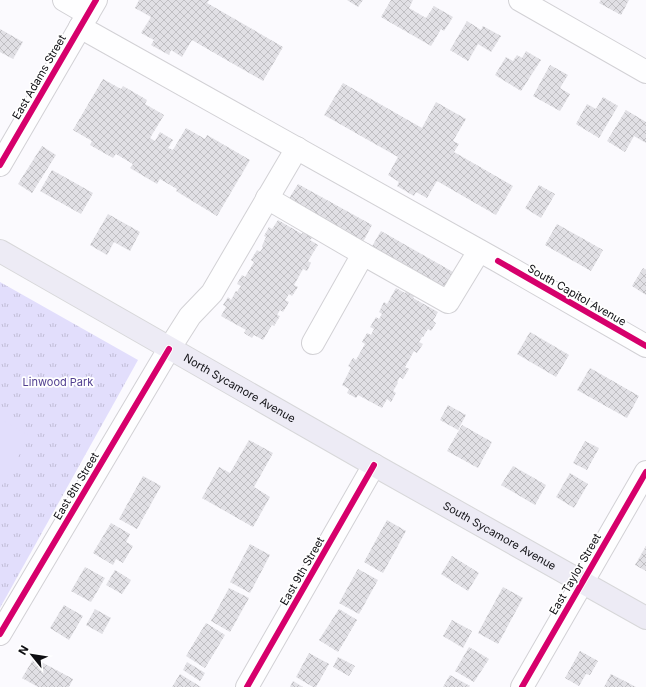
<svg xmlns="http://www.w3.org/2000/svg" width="646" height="687" font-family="Inter,sans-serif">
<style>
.grass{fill:url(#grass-tufts)}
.pitch{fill:#e2defc}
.building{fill:url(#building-cross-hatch)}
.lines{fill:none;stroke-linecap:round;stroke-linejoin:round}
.minor-casing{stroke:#d2d1d5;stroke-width:24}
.major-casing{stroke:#d7d7d9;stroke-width:24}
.minor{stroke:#fefeff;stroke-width:22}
.major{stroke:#edebf5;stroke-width:22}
.cycleway-casing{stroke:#fff;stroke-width:8}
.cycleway{stroke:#d6006c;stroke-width:6}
.labels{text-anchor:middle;stroke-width:3.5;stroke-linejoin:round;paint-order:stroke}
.street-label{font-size:11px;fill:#0e0e12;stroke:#fff}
.park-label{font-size:11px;fill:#524091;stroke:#fff}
</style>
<defs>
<pattern id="grass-tufts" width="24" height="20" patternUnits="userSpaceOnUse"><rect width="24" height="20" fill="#e2defc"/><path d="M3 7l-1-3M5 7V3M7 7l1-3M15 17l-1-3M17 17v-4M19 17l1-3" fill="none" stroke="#c1bdd7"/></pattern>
<pattern id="building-cross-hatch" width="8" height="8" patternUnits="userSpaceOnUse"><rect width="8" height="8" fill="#e1e0e5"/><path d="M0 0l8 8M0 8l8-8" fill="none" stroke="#c0bfc3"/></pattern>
</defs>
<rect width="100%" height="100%" fill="#fbfafe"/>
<path class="grass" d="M0,282L138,360L0,608Z"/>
<path class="pitch" d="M0,419L30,436L1,487H0Z"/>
<g class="building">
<path d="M139,0H209L207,3L283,47L263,81L192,40L182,57L171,50L169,55L151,45L154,40L141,33L151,17L135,8Z"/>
<path d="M347,0H363L358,7Z"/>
<path d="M391,0H413L409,8L426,18L434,6L453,17L444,31L441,29L431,46L381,17Z"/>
<path d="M601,0H629L621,15L599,3Z"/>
<path d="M467,21L481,30L483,26L501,36L491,52L478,44L468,61L450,50Z"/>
<path d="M0,29L23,42L13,59L0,52Z"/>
<path d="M526,51L541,60L521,91L495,75L506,57L513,61L517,55L522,58Z"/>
<path d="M550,65L568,75L560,88L570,94L560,111L533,96Z"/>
<path d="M103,79L121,89L123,86L147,100L145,104L164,115L150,138L155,141L160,132L173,140L168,148L173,150L186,128L205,139L207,135L250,160L217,216L176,191L177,189L160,179L157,184L130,168L133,164L116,154L113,158L90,145L92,141L73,130Z"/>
<path d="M343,83L422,128L436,102L466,119L453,141L459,144L454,152L513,186L496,215L437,181L427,198L416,192L414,196L397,186L399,182L388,175L398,157L324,115Z"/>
<path d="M603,97L618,106L599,138L576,124L587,104L596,109Z"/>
<path d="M626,110L646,122V143L634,136L625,152L607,141Z"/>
<path d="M42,146L56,155L32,193L18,184Z"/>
<path d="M52,170L93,193L81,214L40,191Z"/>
<path d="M298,184L372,225L363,242L288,200Z"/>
<path d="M539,185L555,194L541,218L525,208Z"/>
<path d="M108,214L140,232L130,251L114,242L107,255L90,245Z"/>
<path d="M278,220L302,234L303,231L313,237L310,240L318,245L308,261L311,263L307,271L303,269L294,285L298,287L292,296L289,294L285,300L289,302L283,312L280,310L277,315L280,316L274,326L272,325L263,340L254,335L252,338L244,333L246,330L221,316L226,307L223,305L228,297L231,300L236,291L237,292L241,286L237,284L242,275L245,277L254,262L251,260L257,250L260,252L263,247L262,246L266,237L264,236L269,227L272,229Z"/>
<path d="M557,224L603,250L591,271L545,245Z"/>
<path d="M381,231L453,272L443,289L371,248Z"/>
<path d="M643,268L646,270V295L632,286Z"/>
<path d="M396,288L405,293L407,290L415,295L413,298L438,312L433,321L436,323L431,331L428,329L423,337H422L419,342L423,344L417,353L414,351L405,367L409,369L403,379L400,377L397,382L398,383L393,391L396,393L391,402L387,399L382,408L358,395L356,398L347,393L349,389L342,385L351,368L348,366L353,358L356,360L365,344L362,342L367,333L371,335L374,329L370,327L376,317L379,319L382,314L379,312L384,302L387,304Z"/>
<path d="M530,332L569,355L556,377L517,354Z"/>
<path d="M590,368L639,396L627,418L577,390Z"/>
<path d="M448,405L466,415L458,430L440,420Z"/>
<path d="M462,425L492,442L478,468L447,451Z"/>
<path d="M249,440L273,453L254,487L270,497L253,527L202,498L219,467L230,473Z"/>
<path d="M585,441L599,448L587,470L573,463Z"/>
<path d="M513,466L546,485L535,505L501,485Z"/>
<path d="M570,473L588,484L574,508L556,497Z"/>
<path d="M143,476L161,486L137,529L119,519Z"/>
<path d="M387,520L406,531L383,573L364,562Z"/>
<path d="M111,523L130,534L126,542L133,546L123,563L116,559L113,565L93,553Z"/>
<path d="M250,544L270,555L250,593L230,582Z"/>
<path d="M646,546V571L635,565Z"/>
<path d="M452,556L479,573L468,591L441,574Z"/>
<path d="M85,567L105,578L91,602L71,591Z"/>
<path d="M358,569L378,580L359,614L339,603Z"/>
<path d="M115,570L131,580L122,594L106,585Z"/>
<path d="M503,587L523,598L498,644L478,633Z"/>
<path d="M229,588L249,598L230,632L211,621Z"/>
<path d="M64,605L83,616L69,640L50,628Z"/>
<path d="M95,609L111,618L102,634L86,625Z"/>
<path d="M339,609L357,620L338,652L319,640Z"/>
<path d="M452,620L472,631L463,648L443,636Z"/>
<path d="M206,623L225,635L205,668L186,656Z"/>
<path d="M469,647L489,659L474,682L455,671Z"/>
<path d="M580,651L598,661L590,675L586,674L579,686L565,678Z"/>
<path d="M309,653L329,664L316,687H313L296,677Z"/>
<path d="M338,657L355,666L349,676L333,667Z"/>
<path d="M34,658L73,679L69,687H38L22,678Z"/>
<path d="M187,662L205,673L200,681L183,670Z"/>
<path d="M180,674L201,687H172Z"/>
<path d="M611,674L636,687H604Z"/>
<path d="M450,675L470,686L469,687H443Z"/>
<path d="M293,681L303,687H290Z"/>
</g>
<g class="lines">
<g class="minor-casing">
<g id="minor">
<path d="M64,0L88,14"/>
<path d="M520,0L646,72"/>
<path d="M80,27L498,261L646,346"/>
<path d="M0,165L96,0"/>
<path d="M267,198L363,254L313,343"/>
<path d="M363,254L448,302L479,251"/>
<path d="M0,634L169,349L190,316L212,293L297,148"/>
<path d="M247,687L374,465"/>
<path d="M522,687L646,472"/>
</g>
</g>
<g class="major-casing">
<g id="major">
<path id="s1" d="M0,251L374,465L646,618"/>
</g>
</g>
<use href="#minor" class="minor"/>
<use href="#major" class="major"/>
<g class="cycleway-casing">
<g id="cycleway">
<path d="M0,165L96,0"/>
<path d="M498,261L646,346"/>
<path d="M0,634L169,349"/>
<path d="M247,687L374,465"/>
<path d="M522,687L646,472"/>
</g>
</g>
<use href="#cycleway" class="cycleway"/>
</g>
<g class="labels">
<g class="street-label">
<text transform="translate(39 77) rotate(-60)" y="4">East Adams Street</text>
<text transform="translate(577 295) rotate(30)" y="4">South Capitol Avenue</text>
<text dy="4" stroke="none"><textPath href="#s1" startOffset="276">North Sycamore Avenue</textPath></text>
<text transform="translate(76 486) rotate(-59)" y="4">East 8th Street</text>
<text dy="4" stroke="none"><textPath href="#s1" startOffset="575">South Sycamore Avenue</textPath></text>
<text transform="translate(302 571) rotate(-60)" y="4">East 9th Street</text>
<text transform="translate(575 574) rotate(-60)" y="4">East Taylor Street</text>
</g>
<g class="park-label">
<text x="58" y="386">Linwood Park</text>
</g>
</g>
<g transform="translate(32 655) rotate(300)" stroke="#ffffff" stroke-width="3" paint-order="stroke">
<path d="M0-3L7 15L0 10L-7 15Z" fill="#0e0e12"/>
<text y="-6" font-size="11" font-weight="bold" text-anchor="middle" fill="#0e0e12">N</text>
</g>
</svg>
